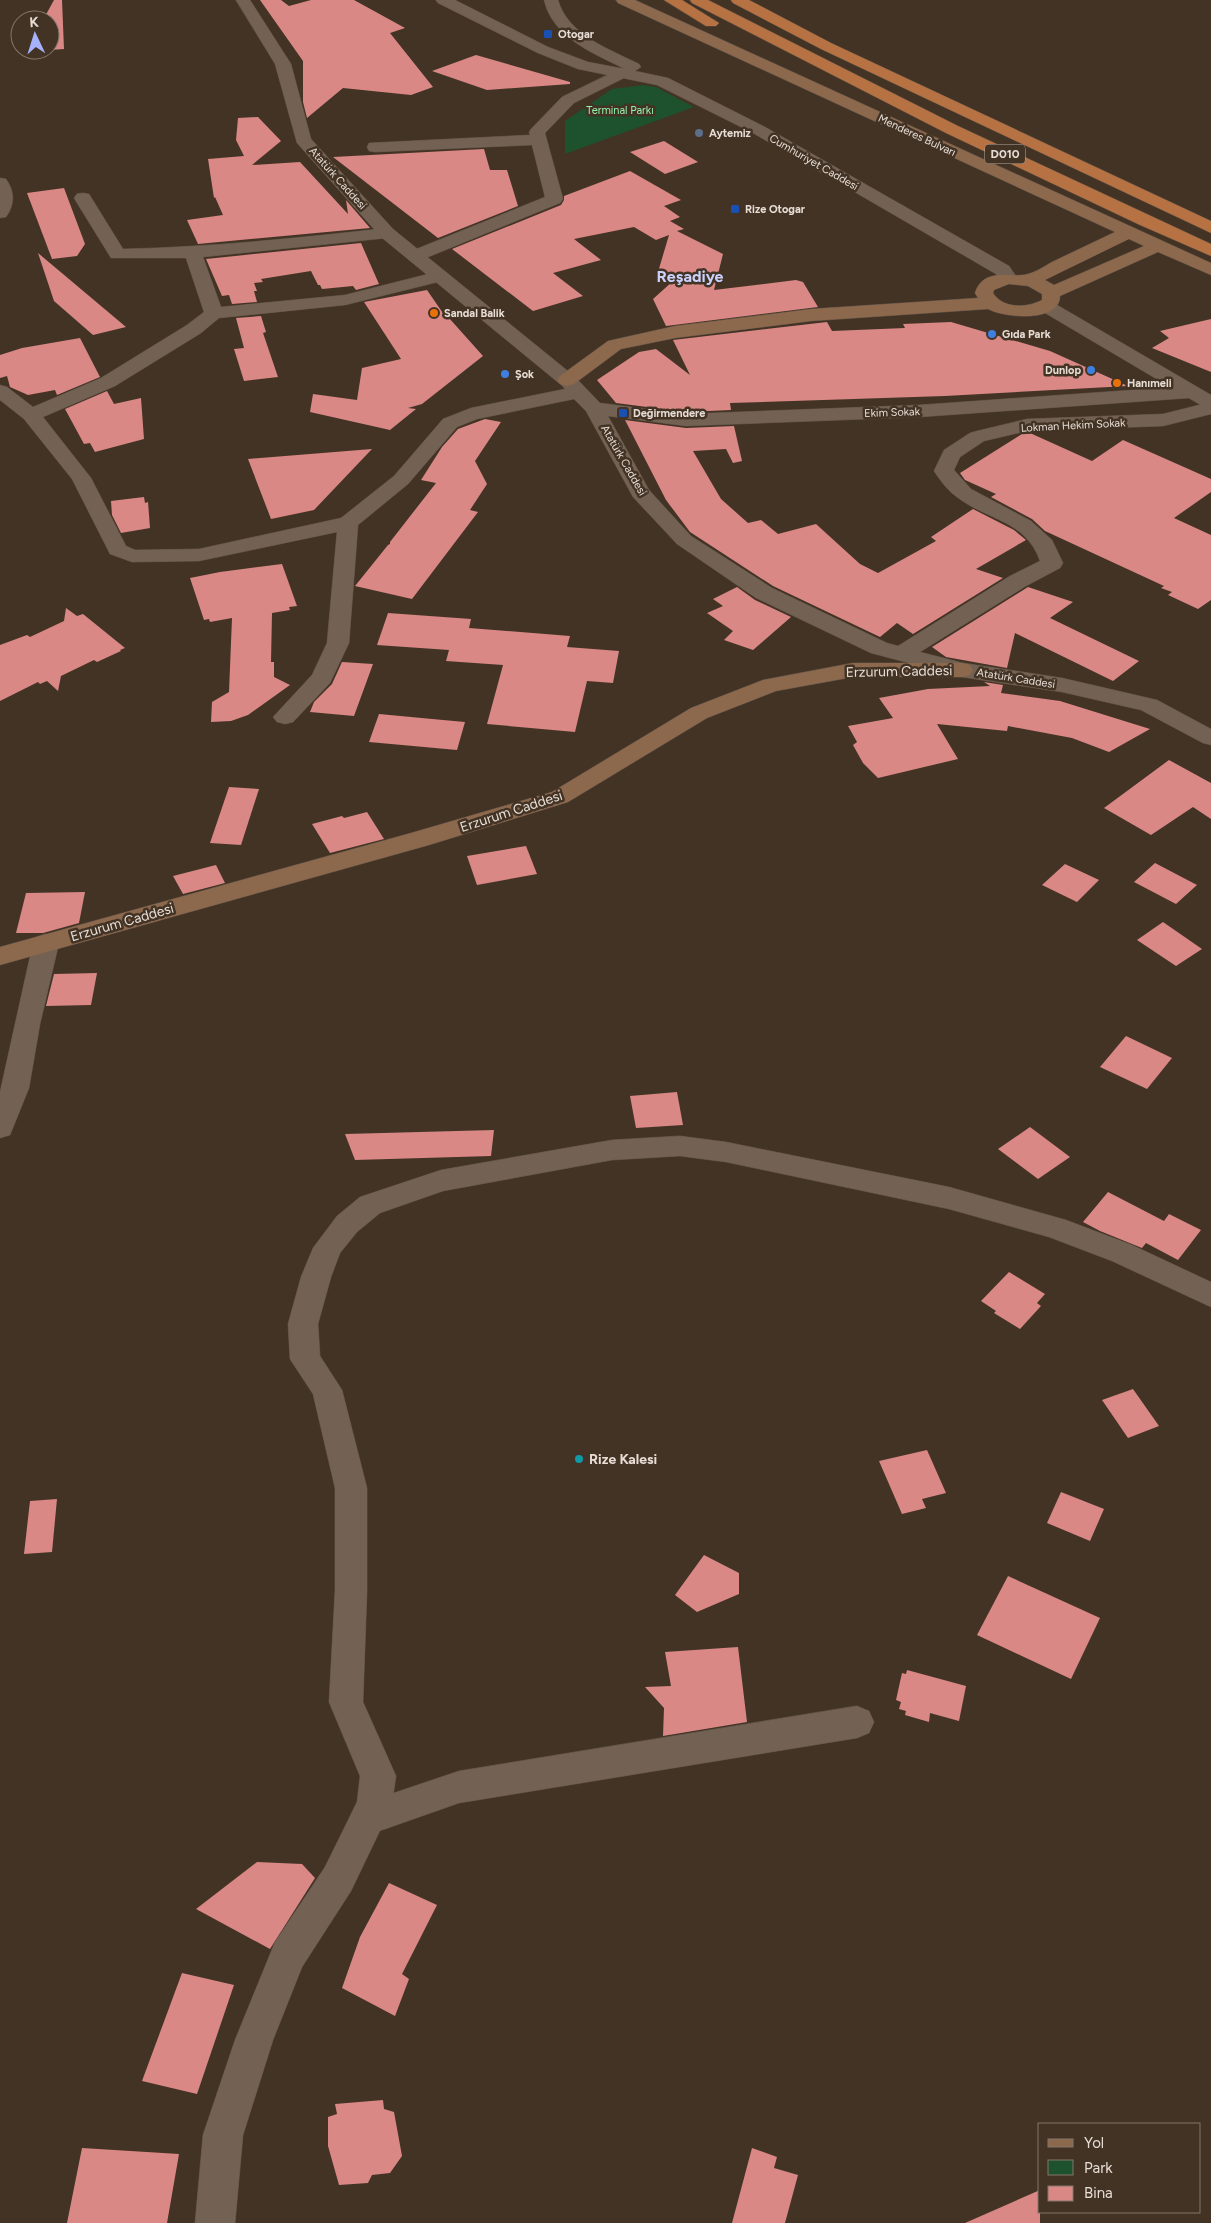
<svg xmlns="http://www.w3.org/2000/svg" width="1211" height="2223" font-family="Figtree,sans-serif">
<style>
.green{fill:#1e512d}
.building{fill:#d98885}
.lines{fill:none;stroke-linecap:round;stroke-linejoin:round}
.minor-casing{stroke:#5e5146;stroke-width:1}
.tertiary-casing{stroke:#5e5146;stroke-width:1}
.secondary-casing{stroke:#5e5146;stroke-width:1}
.trunk-casing{stroke:#5e5146;stroke-width:1}
.minor{fill:#736253;fill-rule:evenodd}
.tertiary{fill:#736253;fill-rule:evenodd}
.secondary{fill:#8c684d;fill-rule:evenodd}
.trunk{fill:#b67242;fill-rule:evenodd}
.transit-dot{fill:#1a4fb4;stroke:#433325;stroke-width:2}
.service-dot{fill:#5c6f8a;stroke:#433325;stroke-width:2}
.food-dot{fill:#e8710a;stroke:#433325;stroke-width:2}
.shop-dot{fill:#3f7fe0;stroke:#433325;stroke-width:2}
.culture-dot{fill:#0f9aa8;stroke:#433325;stroke-width:2}
.labels{text-anchor:middle;stroke-width:5;stroke-linejoin:round;paint-order:stroke}
.far-poi-label{font-size:11px;font-weight:bold;fill:#e7ddd5;stroke:#433325;text-anchor:start}
.far-park-label{font-size:11px;fill:#93efaa;stroke:#433325}
.far-street-label{font-size:11px;fill:#e7ddd5;stroke:#433325}
.shield{fill:#433325;stroke:#b6aaa0;stroke-width:1}
.shield-label{font-size:12px;font-weight:bold;fill:#e7ddd5}
.street-label{font-size:14px;fill:#e7ddd5;stroke:#433325}
.poi-label{font-size:14px;font-weight:bold;fill:#e7ddd5;stroke:#433325;text-anchor:start}
.far-district-label{font-size:16px;font-weight:bold;fill:#cad1fc;stroke:#433325}
</style>
<rect width="100%" height="100%" fill="#433325"/>
<path class="green" d="M643,85L656,87L694,107L565,154V121L612,89Z"/>
<g class="building">
<path d="M54,0H62L64,49L50,50V20H43Z"/>
<path d="M260,0H281L289,6L311,0H354L405,28L390,33L433,87L411,95L343,88L307,118L303,102V61Z"/>
<path d="M476,55L570,82V84L487,90L432,71Z"/>
<path d="M258,117L281,141L252,165L300,162L348,214L346,200L370,228L198,244L187,220L223,215L215,197L214,198L208,159L244,156L236,140L238,118Z"/>
<path d="M664,141L698,162L665,174L630,152Z"/>
<path d="M484,149L490,170H507L518,206L438,238L333,157Z"/>
<path d="M630,171L681,200L664,206L680,217L670,221L684,229L677,231L723,254L714,290L796,280L803,282L818,307L666,326L653,299L673,281L658,272L669,235L656,240L634,227L574,239L601,260L553,273L583,296L533,311L452,249L561,205L564,200V196Z"/>
<path d="M64,188L85,244L77,256L52,259L27,193Z"/>
<path d="M361,243L379,284L356,290L353,286L322,289L320,285H318L311,271L261,279L263,282L254,283L257,291H254L257,302L232,304L229,295L222,296L206,259Z"/>
<path d="M38,253L126,327L93,335L54,301Z"/>
<path d="M427,290L447,319L449,318L483,356L422,404L408,408L416,409L390,430L310,412L313,394L357,400L362,368L401,359L364,302Z"/>
<path d="M261,316L266,332L263,333L278,377L244,381L234,349L244,348L236,318Z"/>
<path d="M1211,319V372L1152,348L1169,338L1160,331Z"/>
<path d="M827,322L832,331L905,328L903,324L951,322L1050,351L1128,386L945,396L730,403L731,410L686,412L616,403L597,380L639,352L656,349L690,375L673,340Z"/>
<path d="M80,338L100,377L57,395L55,390L28,395L10,387L7,376L0,378V355L22,348Z"/>
<path d="M107,391L114,404L141,398L144,439L95,452L90,443L84,444L65,409Z"/>
<path d="M485,419L501,422L475,461L487,484L470,510L478,512L412,599L355,586L388,545L390,544V542L436,483L421,480L442,447L458,429Z"/>
<path d="M625,420L686,428L734,426L742,461L733,463L726,449L693,451L721,499L748,523L761,520L778,534L816,524L860,564L878,573L936,541L931,537L973,509L1014,530L1026,540L976,569L1003,578L913,634L897,623L880,637L773,586L690,532L666,500Z"/>
<path d="M1030,433L1092,461L1123,440L1211,479V492L1174,518L1211,535V600L1198,609L1168,595L1172,592L1161,588L1164,586L1045,531L1032,519L991,497L996,494L965,480L960,473L1022,434Z"/>
<path d="M372,449L314,510L271,519L248,459Z"/>
<path d="M144,497L145,503L148,502L150,528L121,533L112,515L111,501Z"/>
<path d="M282,564L297,606L289,607L290,610L272,613L271,662H274V677L290,685L248,715L231,721L211,722L212,702L229,692L232,618L210,622L209,619L204,620L190,578L220,572Z"/>
<path d="M737,587L755,600L791,617L753,650L724,640L733,631L707,613L723,606L713,599Z"/>
<path d="M1028,587L1073,602L1050,618L1139,661L1113,681L1015,633L1007,668L946,657L932,647Z"/>
<path d="M66,608L77,616L83,614L125,648L120,650L121,651L97,662L94,660L61,676L58,691L47,681L40,684L38,682L0,701V645L27,635L30,637L64,621Z"/>
<path d="M388,613L471,619L469,628L570,636L567,647L619,651L613,683L587,681L575,732L487,724L503,665L446,661L449,650L377,645Z"/>
<path d="M342,662L373,664L354,716L310,712L314,702L332,684Z"/>
<path d="M984,682L1003,685L1001,693L1060,701L1150,729L1109,752L1072,738L1008,726L1007,731L937,724L958,759L878,778L863,763L853,745L857,742L848,726L893,718L879,698L928,689L990,686Z"/>
<path d="M379,714L443,720L465,722L457,750L369,742Z"/>
<path d="M1169,760L1211,783V819L1193,807L1151,835L1104,808Z"/>
<path d="M229,787L259,789L241,845L210,843Z"/>
<path d="M367,812L384,839L330,853L312,824L342,816L344,818Z"/>
<path d="M526,846L537,874L477,885L467,856Z"/>
<path d="M1155,863L1197,885L1176,904L1134,882Z"/>
<path d="M1065,864L1099,880L1077,902L1042,885Z"/>
<path d="M216,865L225,883L183,894L173,876Z"/>
<path d="M85,892L79,923L43,933H16L26,893Z"/>
<path d="M1163,922L1202,949L1176,966L1137,940Z"/>
<path d="M97,973L91,1005L46,1006L54,974Z"/>
<path d="M1126,1036L1172,1058L1147,1089L1100,1067Z"/>
<path d="M677,1092L683,1125L636,1128L630,1096Z"/>
<path d="M1030,1127L1070,1157L1038,1179L998,1149Z"/>
<path d="M494,1130L491,1156L355,1160L345,1134Z"/>
<path d="M1108,1192L1164,1221L1169,1214L1201,1230L1178,1260L1146,1243L1142,1248L1100,1231L1083,1222Z"/>
<path d="M1009,1272L1045,1294L1037,1303L1041,1306L1020,1329L994,1313L996,1311L981,1301Z"/>
<path d="M1133,1389L1159,1426L1128,1438L1102,1400Z"/>
<path d="M927,1450L946,1493L922,1499L926,1508L902,1514L879,1461Z"/>
<path d="M1061,1492L1104,1509L1090,1541L1047,1523Z"/>
<path d="M57,1499L52,1552L24,1554L30,1501Z"/>
<path d="M704,1555L739,1573V1594L697,1612L675,1595Z"/>
<path d="M1008,1576L1100,1618L1071,1679L977,1635Z"/>
<path d="M738,1647L747,1722L663,1736L664,1708L645,1687L671,1686L665,1652Z"/>
<path d="M907,1670L966,1686L959,1721L930,1713L929,1722L905,1715L906,1711L899,1709L901,1702L896,1700L902,1673L906,1674Z"/>
<path d="M257,1862L302,1864L315,1878L270,1949L196,1909Z"/>
<path d="M389,1883L437,1905L402,1974L409,1979L395,2016L342,1988L360,1937Z"/>
<path d="M182,1973L234,1985L197,2094L142,2081Z"/>
<path d="M383,2100L384,2109L394,2112L402,2156L390,2173L372,2175L368,2183L339,2185L328,2146V2117L337,2114L335,2104Z"/>
<path d="M82,2148L179,2154L167,2223H67Z"/>
<path d="M752,2148L777,2157L774,2168L798,2175L785,2223H732Z"/>
<path d="M1040,2190V2223H965Z"/>
</g>
<g class="lines">
<g class="minor-casing">
<g id="minor">
<path d="M622,68L628,70L630,73L628,76L574,103L545,133L563,199L560,203L421,260L415,261L409,260L406,256L409,252L545,197L532,145L375,152L369,151L367,147L369,143L530,135L529,132L531,129L562,97Z"/>
<path d="M0,178L6,179C15,192 15,204 6,217L0,218Z"/>
<path d="M83,193L89,194L123,249C211,247 299,238 387,228L393,229L396,233L393,237L387,238L203,257L221,307L345,295L440,271L446,272L449,276L446,280L345,305L219,318L201,333L115,386L43,417L91,478L126,546L135,550L199,549L341,518L394,476L443,419L471,408L565,389L557,380L560,376L567,374L574,376L600,403L686,414L919,405L1189,386L1196,388L1199,392L1196,396L1189,398L919,417L686,426L608,416L649,490L691,536L772,588L887,643L898,646L1010,576L1040,561C1026,520 986,520 957,497C948,491 940,480 934,471L944,450L970,433L977,431L1027,419L1163,414L1211,402V414L1163,426L1027,431L984,441L960,457L954,470L971,489L1031,521L1052,540L1063,563L1060,568L1026,586L920,652L963,663L1062,678L1157,700L1211,729V745L1203,743L1141,710L1062,692L962,677L871,653L756,598L677,544L633,497L586,411L574,399L477,419L457,427L408,484L358,525L349,643L330,683L293,722L285,724L277,722L273,717L312,675L327,643L337,532L199,561L132,562L110,554L72,479L24,419L0,400V385L7,387L33,407L101,378L187,325L204,312L186,258H111L74,198L77,194Z"/>
<path d="M46,934L55,937L59,943L40,1024L29,1088L10,1135L0,1138V1092L33,943L37,937Z"/>
<path d="M857,1706L869,1711L874,1722L869,1733L857,1738L459,1803L368,1835L355,1830L350,1818L355,1806L459,1771Z"/>
</g>
</g>
<g class="tertiary-casing">
<g id="tertiary">
<path d="M236,0H250L291,64L311,139L393,229L574,376L577,380L574,384L567,386L560,384L381,237L297,143L275,64Z"/>
<path d="M436,0H455L548,47L588,62L625,69C593,53 553,38 544,0H558C568,35 609,49 639,64L641,67L635,71L668,78L765,127L1009,266L1018,279L1015,283L1009,284L1003,283L996,274L753,133L657,85L578,69L538,53L438,3Z"/>
<path d="M1046,300L1052,302L1211,395V409L1204,407L1040,310L1037,306L1040,302Z"/>
<path d="M680,1136L726,1142L949,1187L1066,1220L1132,1245L1211,1282V1307L1112,1261L1049,1237L949,1209L726,1162L680,1156L612,1160L443,1191L380,1213L357,1232L340,1253L331,1277L318,1324L320,1356L342,1390L367,1488V1591L363,1702L396,1776L392,1804L387,1816L351,1891L302,1967L273,2040L243,2135L235,2223H195L203,2135L235,2040L275,1942L325,1867L357,1802L360,1776L329,1702L335,1591V1488L313,1394L290,1359L288,1324L301,1277L313,1248L337,1216L360,1197L441,1170L612,1140Z"/>
</g>
</g>
<g class="secondary-casing">
<g id="secondary">
<path d="M616,0H635L1211,263V275L1158,252L1060,296C1060,323 1004,318 988,309L811,321L675,338L621,349L574,384L567,386L560,384L557,380L560,376L608,341L675,326L811,309L978,298L975,293C984,266 1011,279 1028,274C1036,272 1045,266 1052,262C1073,252 1094,242 1115,232L618,3ZM1129,239L1144,246L1054,285L1045,280ZM1009,284L1028,286L1042,294V300C1027,308 1003,309 993,293L994,290Z"/>
<path d="M853,663H962L970,665L973,670L970,675L962,677H853L776,691L707,718L568,802L429,845L0,965V947L411,833L552,792L691,708L763,680Z"/>
</g>
</g>
<g class="trunk-casing">
<g id="trunk">
<path d="M664,0H682L719,23L716,26H706Z"/>
<path d="M690,0H708L958,126L1211,244V256L1140,225L946,133L692,3Z"/>
<path d="M731,0H749L831,43L1211,221V233L821,49L733,3Z"/>
</g>
</g>
<use href="#minor" class="minor"/>
<use href="#tertiary" class="tertiary"/>
<use href="#secondary" class="secondary"/>
<use href="#trunk" class="trunk"/>
</g>
<g class="transit-dot">
<rect x="543" y="29" width="10" height="10" rx="2.5"/>
<rect x="730" y="204" width="10" height="10" rx="2.5"/>
<rect x="618" y="408" width="10" height="10" rx="2.5"/>
</g>
<circle class="service-dot" cx="699" cy="133" r="5"/>
<g class="food-dot">
<circle cx="434" cy="313" r="5"/>
<circle cx="1117" cy="383" r="5"/>
</g>
<g class="shop-dot">
<circle cx="992" cy="334" r="5"/>
<circle cx="1091" cy="370" r="5"/>
<circle cx="505" cy="374" r="5"/>
</g>
<circle class="culture-dot" cx="579" cy="1459" r="5"/>
<g class="labels">
<g class="far-poi-label">
<text x="558" y="38">Otogar</text>
<text x="709" y="137">Aytemiz</text>
<text x="745" y="213">Rize Otogar</text>
<text x="444" y="317">Sandal Balik</text>
<text x="1002" y="338">Gıda Park</text>
<text x="1081" y="374" text-anchor="end">Dunlop</text>
<text x="515" y="378">Şok</text>
<text x="1127" y="387">Hanımeli</text>
<text x="633" y="417">Değirmendere</text>
</g>
<g class="far-park-label">
<text x="620" y="114">Terminal Parkı</text>
</g>
<g class="far-street-label">
<text transform="translate(917 135) rotate(25)" y="4">Menderes Bulvarı</text>
<text transform="translate(814 162) rotate(30)" y="4">Cumhuriyet Caddesi</text>
<text transform="translate(338 178) rotate(48)" y="4">Atatürk Caddesi</text>
<text transform="translate(892 412) rotate(-2)" y="4">Ekim Sokak</text>
<text transform="translate(1073 425) rotate(-3)" y="4">Lokman Hekim Sokak</text>
<text transform="translate(624 460) rotate(60)" y="4">Atatürk Caddesi</text>
<text transform="translate(1016 678) rotate(9)" y="4">Atatürk Caddesi</text>
</g>
<rect class="shield" x="985" y="144.5" width="40" height="19" rx="4"/>
<g class="shield-label">
<text x="1005" y="158">D010</text>
</g>
<g class="street-label">
<text transform="translate(899 671) rotate(-1)" y="5">Erzurum Caddesi</text>
<text transform="translate(511 811) rotate(-18)" y="5">Erzurum Caddesi</text>
<text transform="translate(122 922) rotate(-16)" y="5">Erzurum Caddesi</text>
</g>
<g class="poi-label">
<text x="589" y="1464">Rize Kalesi</text>
</g>
<g class="far-district-label">
<text x="690" y="282">Reşadiye</text>
</g>
</g>
<rect x="1038" y="2123" width="162" height="90" fill="#433325" stroke="#85776b"/>
<rect x="1048" y="2139" width="25" height="8" fill="#8c684d" stroke="#85776b"/>
<text x="1084" y="2148" font-size="15" fill="#e7ddd5">Yol</text>
<rect x="1048" y="2160" width="25" height="15" fill="#1e512d" stroke="#85776b"/>
<text x="1084" y="2173" font-size="15" fill="#e7ddd5">Park</text>
<rect x="1048" y="2186" width="25" height="15" fill="#d98885" stroke="#85776b"/>
<text x="1084" y="2198" font-size="15" fill="#e7ddd5">Bina</text>
<g transform="translate(35 35) rotate(356)"><circle r="24" fill="#433325" stroke="#85776b"/>
<path d="M0-4L9 19L0 12L-9 19Z" fill="#a6b1fc"/>
<text y="-8" font-size="14" font-weight="bold" text-anchor="middle" fill="#e7ddd5">K</text>
</g>
</svg>
